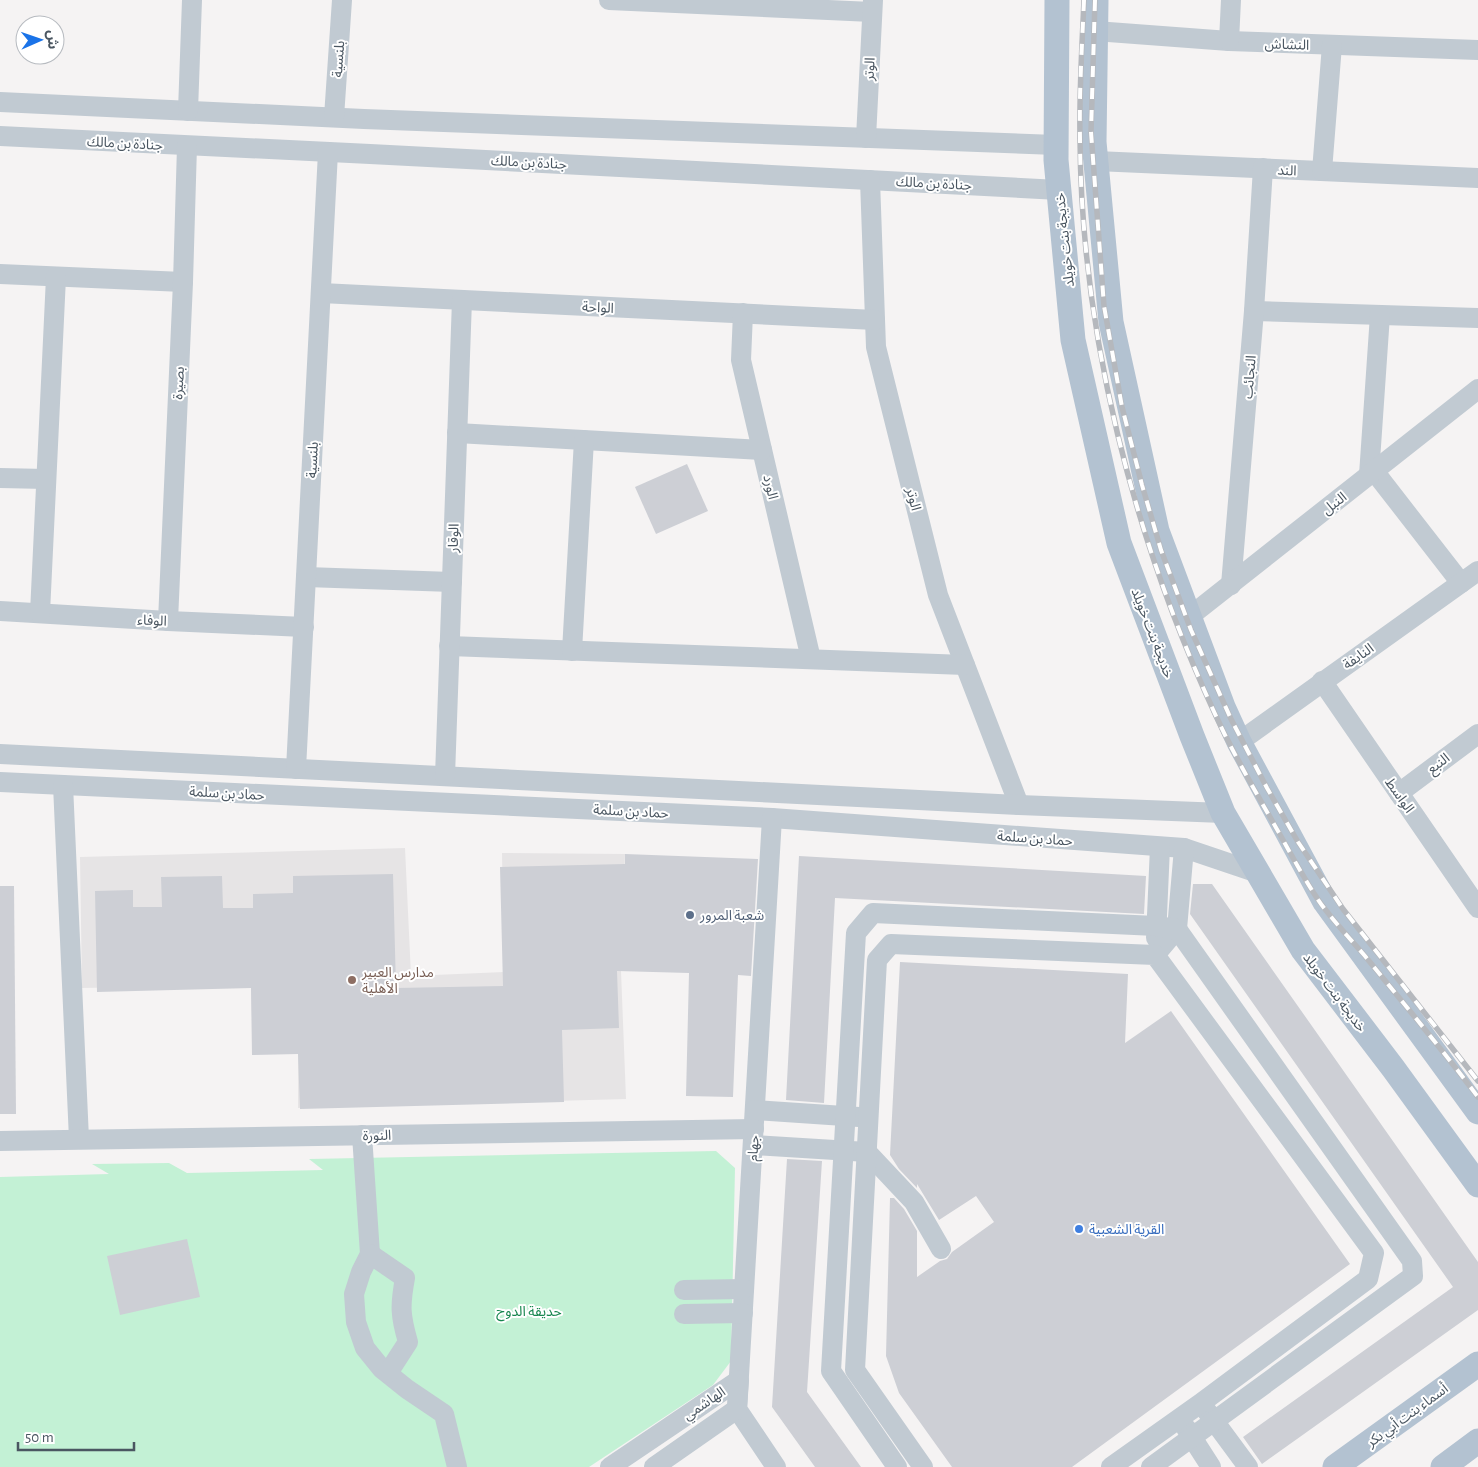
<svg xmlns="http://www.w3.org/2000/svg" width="1478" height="1467" font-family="'Alegreya Sans','Noto Sans Arabic',sans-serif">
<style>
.education{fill:#e6e4e5}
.green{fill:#c3f1d5}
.building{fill:#cdcfd5}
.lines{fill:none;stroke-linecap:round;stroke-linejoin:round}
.minor{stroke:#c1cad2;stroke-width:20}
.major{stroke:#b3c2d1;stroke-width:25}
.rail-casing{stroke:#b5b8bd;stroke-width:5.5}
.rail{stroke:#fff;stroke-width:4;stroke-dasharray:11;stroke-linecap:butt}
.service-dot{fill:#5c6f8a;stroke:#fff;stroke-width:2}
.education-dot{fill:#8d6e63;stroke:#fff;stroke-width:2}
.shop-dot{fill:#3f7fe0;stroke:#fff;stroke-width:2}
.labels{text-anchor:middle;stroke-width:4;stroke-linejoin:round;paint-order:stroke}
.street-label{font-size:14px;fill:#4a5661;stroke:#fff}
.service-label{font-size:14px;fill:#4e5e75;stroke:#fff;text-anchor:start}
.education-label{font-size:14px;fill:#785e54;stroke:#fff;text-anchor:start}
.shop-label{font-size:14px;fill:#366cbe;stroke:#fff;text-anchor:start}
.park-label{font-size:14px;fill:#17864f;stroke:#fff}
</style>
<rect width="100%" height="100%" fill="#f5f3f3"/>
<path class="education" d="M405,848L411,976L504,972L502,853L625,854L621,971L626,1099L298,1108V1051L253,1052L251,985L82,988L80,857Z"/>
<path class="green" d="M716,1151L735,1168L731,1361L713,1385L589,1467H0V1177L109,1174L92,1164L169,1163L187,1173L323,1170L309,1159Z"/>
<g class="building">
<path d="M687,464L708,511L656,534L635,487Z"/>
<path d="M625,854L758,859L751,976L738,975L733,1097L686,1096L689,973L617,971L619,1028L562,1030L564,1102L300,1109L298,1054L252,1055L251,988L97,992L95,891L133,890V907H162L161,877L222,876L223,908H253V894L293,893V876L393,874L396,988L503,986L500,867L625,864Z"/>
<path d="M799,856L1146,876L1144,914L835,898L824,1103L786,1100Z"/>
<path d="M1193,884H1212L1478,1262V1310L1262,1464L1243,1437L1453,1287L1190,914Z"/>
<path d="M0,886H14L16,1114H0Z"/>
<path d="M900,962L1128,974L1125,1043L1171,1011L1350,1264L1072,1467H952L899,1393L886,1356L890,1198H894L904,1209L917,1231V1277L940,1261L947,1259L952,1252L994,1222L976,1196L939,1220L917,1184V1188L899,1169L890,1155Z"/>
<path d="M787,1159L822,1161L807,1392L861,1467H815L772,1407Z"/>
<path d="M187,1239L200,1297L120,1315L107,1256Z"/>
</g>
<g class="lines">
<g class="minor">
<path d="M609,0L872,12"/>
<path d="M1095,31L1229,41L1478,50"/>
<path d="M1229,41L1231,0"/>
<path d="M0,102L364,119L1056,145"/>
<path d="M188,111L192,0"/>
<path d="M334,117L342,0"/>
<path d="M0,136L370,154L1059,190"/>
<path d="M866,138L873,0"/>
<path d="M1096,161L1478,178"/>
<path d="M1322,171L1332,45"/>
<path d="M870,180L876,347L938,595L1019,805"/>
<path d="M0,274L183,282"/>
<path d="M321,293L875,320"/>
<path d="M1254,311L1478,318"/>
<path d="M743,313L741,360L811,659"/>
<path d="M457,433L762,450"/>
<path d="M1374,471L1461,583"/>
<path d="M1369,475L1380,315"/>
<path d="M0,478L46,479"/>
<path d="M306,577L452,582"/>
<path d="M1231,585L1254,311L1263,168"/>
<path d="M0,611L168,621L304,627"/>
<path d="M40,613L56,277"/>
<path d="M1189,617L1478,389"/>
<path d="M168,621L183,282L187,146"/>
<path d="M449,646L965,665"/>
<path d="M572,651L584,440"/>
<path d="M1322,681L1478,908"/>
<path d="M1239,742L1478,571"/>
<path d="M0,754L1019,805L1223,813"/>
<path d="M296,769L328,152"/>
<path d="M445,776L462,300"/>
<path d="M0,782L772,818L1184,848L1258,873"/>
<path d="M63,785L79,1139"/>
<path d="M1399,793L1478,734"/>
<path d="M772,818L737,1409L776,1467"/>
<path d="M1156,938L1160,847"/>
<path d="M1155,955L1177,929L1184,848"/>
<path d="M755,1110L859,1117"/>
<path d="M362,1135L370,1254L361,1272L354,1294L356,1322L365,1348L382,1369L407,1389L444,1414L457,1467"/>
<path d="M0,1141L754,1129"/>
<path d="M753,1145L867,1152L914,1202L941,1249"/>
<path d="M370,1254L405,1278C400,1305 400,1315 408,1342L388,1373"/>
<path d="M684,1290L744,1289"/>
<path d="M684,1314L743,1313"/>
<path d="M1206,1410L1248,1467"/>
<path d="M1186,1428L1211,1467"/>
<path d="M610,1467L739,1380L737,1409L654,1467"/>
<path d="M897,1467L831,1371L856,933L873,913L1156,926L1177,929L1412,1261L1413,1276L1151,1467"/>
<path d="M923,1467L855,1370L877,960L891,944L1155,955L1374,1253L1368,1279L1201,1403L1111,1467"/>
</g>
<g class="major">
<path d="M1057,0L1056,160L1073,340L1119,543L1192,736L1223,813L1303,950L1393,1068L1478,1185"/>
<path d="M1096,0L1094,142L1111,322L1157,531L1223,707L1239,742L1325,902L1478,1112"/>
<path d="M1335,1467L1478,1364"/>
<path d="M1443,1467L1478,1441"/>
</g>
<g class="rail-casing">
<g id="rail">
<path d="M1084,0C1082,46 1079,92 1080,139C1081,333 1134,540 1216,716C1232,751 1251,784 1270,817C1285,843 1299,870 1315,895C1329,917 1348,936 1365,956C1403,1003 1442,1049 1478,1097"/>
<path d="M1095,0L1091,132L1104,306L1122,407L1142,485L1161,550L1191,630L1231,719L1267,788L1298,842L1343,909L1478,1081"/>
</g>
</g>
<use href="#rail" class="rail"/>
</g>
<circle class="service-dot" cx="690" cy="915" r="5"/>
<circle class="education-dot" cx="352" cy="980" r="5"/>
<circle class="shop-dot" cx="1079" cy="1229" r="5"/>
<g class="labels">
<g class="street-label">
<text transform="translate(1287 44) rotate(2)" y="5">النشاش</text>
<text transform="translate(338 59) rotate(-86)" y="5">بلنسية</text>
<text transform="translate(869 69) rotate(-87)" y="5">الوتر</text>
<text transform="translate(125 143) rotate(3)" y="5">جنادة بن مالك</text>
<text transform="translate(529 162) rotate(3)" y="5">جنادة بن مالك</text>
<text transform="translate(1287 170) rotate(3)" y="5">الند</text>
<text transform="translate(934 183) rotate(3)" y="5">جنادة بن مالك</text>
<text transform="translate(1064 240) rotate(-96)" y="5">خديجة بنت خويلد</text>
<text transform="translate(598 307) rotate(3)" y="5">الواحة</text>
<text transform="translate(1249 377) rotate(-85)" y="5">النجائب</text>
<text transform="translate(178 383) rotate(-87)" y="5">بصيرة</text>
<text transform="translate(312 460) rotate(-87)" y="5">بلنسية</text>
<text transform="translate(771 487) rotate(77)" y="5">الورد</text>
<text transform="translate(914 499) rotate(76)" y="5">الوتر</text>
<text transform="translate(1334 503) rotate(-38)" y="5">النبل</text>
<text transform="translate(453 538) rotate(-88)" y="5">الوقار</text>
<text transform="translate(152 620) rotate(3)" y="5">الوفاء</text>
<text transform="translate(1153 633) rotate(69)" y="5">خديجة بنت خويلد</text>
<text transform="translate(1358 656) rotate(-35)" y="5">النايفة</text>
<text transform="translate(1438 763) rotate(-37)" y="5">النبع</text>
<text transform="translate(227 793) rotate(3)" y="5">حماد بن سلمة</text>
<text transform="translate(1400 795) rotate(55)" y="5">الواسط</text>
<text transform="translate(631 811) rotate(3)" y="5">حماد بن سلمة</text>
<text transform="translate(1035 838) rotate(4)" y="5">حماد بن سلمة</text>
<text transform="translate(1335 992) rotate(53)" y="5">خديجة بنت خويلد</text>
<text transform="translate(377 1135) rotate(-1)" y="5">النورة</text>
<text transform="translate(753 1148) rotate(-86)" y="5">جهام</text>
<text transform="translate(704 1403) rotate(-34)" y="5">الهاشمي</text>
<text transform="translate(1407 1415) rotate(-36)" y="5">أسماء بنت أبي بكر</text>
</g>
<g class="service-label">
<text x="700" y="920">شعبة المرور</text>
</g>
<g class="education-label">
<text x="362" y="977">مدارس العبير<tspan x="362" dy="16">الأهلية</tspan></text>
</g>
<g class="shop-label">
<text x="1089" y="1234">القرية الشعبية</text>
</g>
<g class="park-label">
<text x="529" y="1316">حديقة الدوح</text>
</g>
</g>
<g transform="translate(40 40) rotate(88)"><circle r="24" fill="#ffffff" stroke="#b7bbc0"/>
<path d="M0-4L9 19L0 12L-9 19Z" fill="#1a73e8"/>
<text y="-8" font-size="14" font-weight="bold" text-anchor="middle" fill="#4a5661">ش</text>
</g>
<path d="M18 1442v8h116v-8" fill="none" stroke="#4a5661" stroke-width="2.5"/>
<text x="25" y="1442" font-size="15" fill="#4a5661" stroke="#ffffff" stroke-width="4" paint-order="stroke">50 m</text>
</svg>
